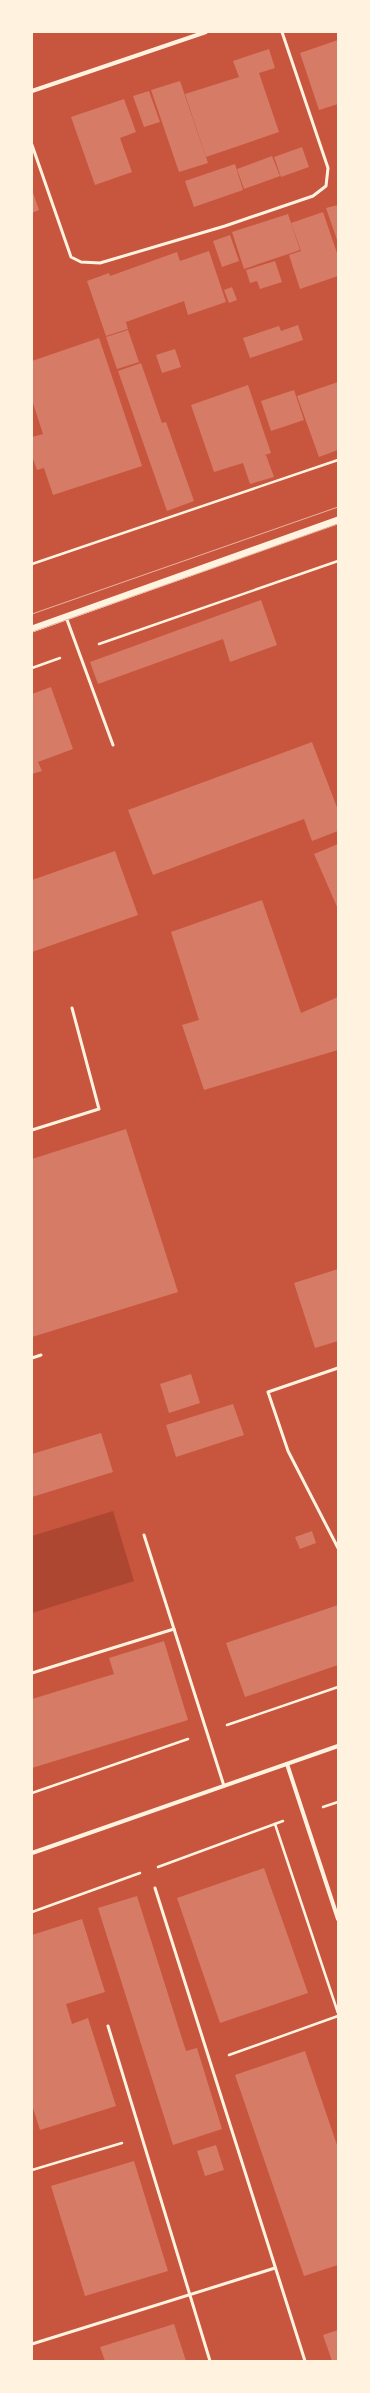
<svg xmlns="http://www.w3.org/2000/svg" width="370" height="2393" font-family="'PT Sans',sans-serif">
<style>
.green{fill:#ae4732}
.building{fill:#d67c66}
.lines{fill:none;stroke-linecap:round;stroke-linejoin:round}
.path{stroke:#fff3e0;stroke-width:2.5}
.service{stroke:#fff3e0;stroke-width:3}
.minor{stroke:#fff3e0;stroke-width:4}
.tertiary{stroke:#fff3e0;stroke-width:7}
.tram{stroke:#e9b49f;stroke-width:1}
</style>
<rect width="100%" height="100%" fill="#c8553d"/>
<path class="green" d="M113,1511L134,1581L32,1613V1536Z"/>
<g class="building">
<path d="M338,40V104L319,110L300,53Z"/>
<path d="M269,49L275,68L259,73L279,132L206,157L185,94L239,77L233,61Z"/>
<path d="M180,81L208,163L179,172L151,90Z"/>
<path d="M149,91L160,122L144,127L133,96Z"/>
<path d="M124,99L136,132L120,138L132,172L95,185L71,117Z"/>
<path d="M302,147L309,167L281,177L274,157Z"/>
<path d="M272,156L280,176L244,189L237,169Z"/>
<path d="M235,164L243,190L194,207L185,181Z"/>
<path d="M32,190L39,210L32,213Z"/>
<path d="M338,205V240H337L326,208Z"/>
<path d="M323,212L338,256V276L300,289L289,255L301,251L291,223Z"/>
<path d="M288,214L300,250L244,269L232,232Z"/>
<path d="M230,235L239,261L222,267L213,241Z"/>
<path d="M209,251L226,302L188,315L184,301L126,322L124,316L128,329L106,336L87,281L109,273L110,276L177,252L180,261Z"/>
<path d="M275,261L282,282L260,289L257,281L250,283L246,270Z"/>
<path d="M232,287L237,300L229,303L224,290Z"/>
<path d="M298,325L303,340L250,358L243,338L279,326L281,331Z"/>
<path d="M128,330L139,362L117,369L106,337Z"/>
<path d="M99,338L142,466L53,495L44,468L37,470L32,456V437L43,434L32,400V361Z"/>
<path d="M175,349L181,367L162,373L156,355Z"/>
<path d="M141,363L162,423L166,422L194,501L167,511L118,371Z"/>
<path d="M338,382V450L319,457L297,396Z"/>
<path d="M248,385L271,453L262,456L266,455L274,477L250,484L243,463L214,472L191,405Z"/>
<path d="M294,390L304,420L271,431L261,401Z"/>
<path d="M261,600L277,645L230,662L223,639L98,684L90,662Z"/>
<path d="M51,687L73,749L38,762L42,771L32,774V694Z"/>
<path d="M312,742L338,810V831L312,841L304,819L153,875L128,810Z"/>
<path d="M338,844V909L314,854Z"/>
<path d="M115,851L138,915L32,952V880Z"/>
<path d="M262,900L301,1013L338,997V1050L204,1090L182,1025L199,1020L171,932Z"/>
<path d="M126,1129L178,1292L32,1337V1159Z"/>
<path d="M338,1269V1341L315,1348L294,1283Z"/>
<path d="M191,1374L200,1403L169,1413L160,1384Z"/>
<path d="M233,1404L244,1435L176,1457L166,1425Z"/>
<path d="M101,1433L113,1472L32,1497V1454Z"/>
<path d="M312,1531L316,1543L300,1549L295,1537Z"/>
<path d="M338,1605V1665L245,1697L226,1643Z"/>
<path d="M164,1641L188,1720L32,1768V1699L114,1674L109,1658Z"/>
<path d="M264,1868L308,1993L220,2023L177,1898Z"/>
<path d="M137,1896L186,2051L197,2048L222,2129L173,2145L98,1908Z"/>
<path d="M82,1919L105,1992L66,2004L72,2024L88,2018L116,2106L40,2130L32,2105V1935Z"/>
<path d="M305,2051L338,2148V2265L304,2276L235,2075Z"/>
<path d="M216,2145L224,2170L205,2176L197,2151Z"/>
<path d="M134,2161L168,2271L85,2296L51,2186Z"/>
<path d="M174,2324L186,2361H105L100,2347Z"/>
<path d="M338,2330V2361H332L323,2335Z"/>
</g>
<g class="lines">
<g class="path">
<path d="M32,564L338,460"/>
<path d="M99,644L338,561"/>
<path d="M32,668L60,658"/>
<path d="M227,1725L338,1687"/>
<path d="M32,1793L188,1739"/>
<path d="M323,1807L338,1802"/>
<path d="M275,1824L338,2013"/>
<path d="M158,1867L283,1821"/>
<path d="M32,1912L140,1873"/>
<path d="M229,2055L338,2016"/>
<path d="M32,2170L122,2143"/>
</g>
<g class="service">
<path d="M32,145L71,257L81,262L100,263L225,226L313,196L326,186L328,168L282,32"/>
<path d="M66,617L113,745"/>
<path d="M32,1130L99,1109L72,1008"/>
<path d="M32,1358L41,1355"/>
<path d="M338,1368L268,1392L288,1451L338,1548"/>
<path d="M144,1535L174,1629"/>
<path d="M32,1673L174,1629L224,1786"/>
<path d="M155,1888L305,2361"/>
<path d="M108,2026L210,2361"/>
<path d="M32,2344L275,2268"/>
</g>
<g class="minor">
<path d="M32,91L206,32"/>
<path d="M287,1764L338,1919"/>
<path d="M32,1853L338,1746"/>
</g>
<path class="tertiary" d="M32,629L338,520"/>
<g class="tram">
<path d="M32,614L338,507"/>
<path d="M32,632L338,524"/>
</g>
</g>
<rect width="370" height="2393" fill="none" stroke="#fff3e0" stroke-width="66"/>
</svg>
